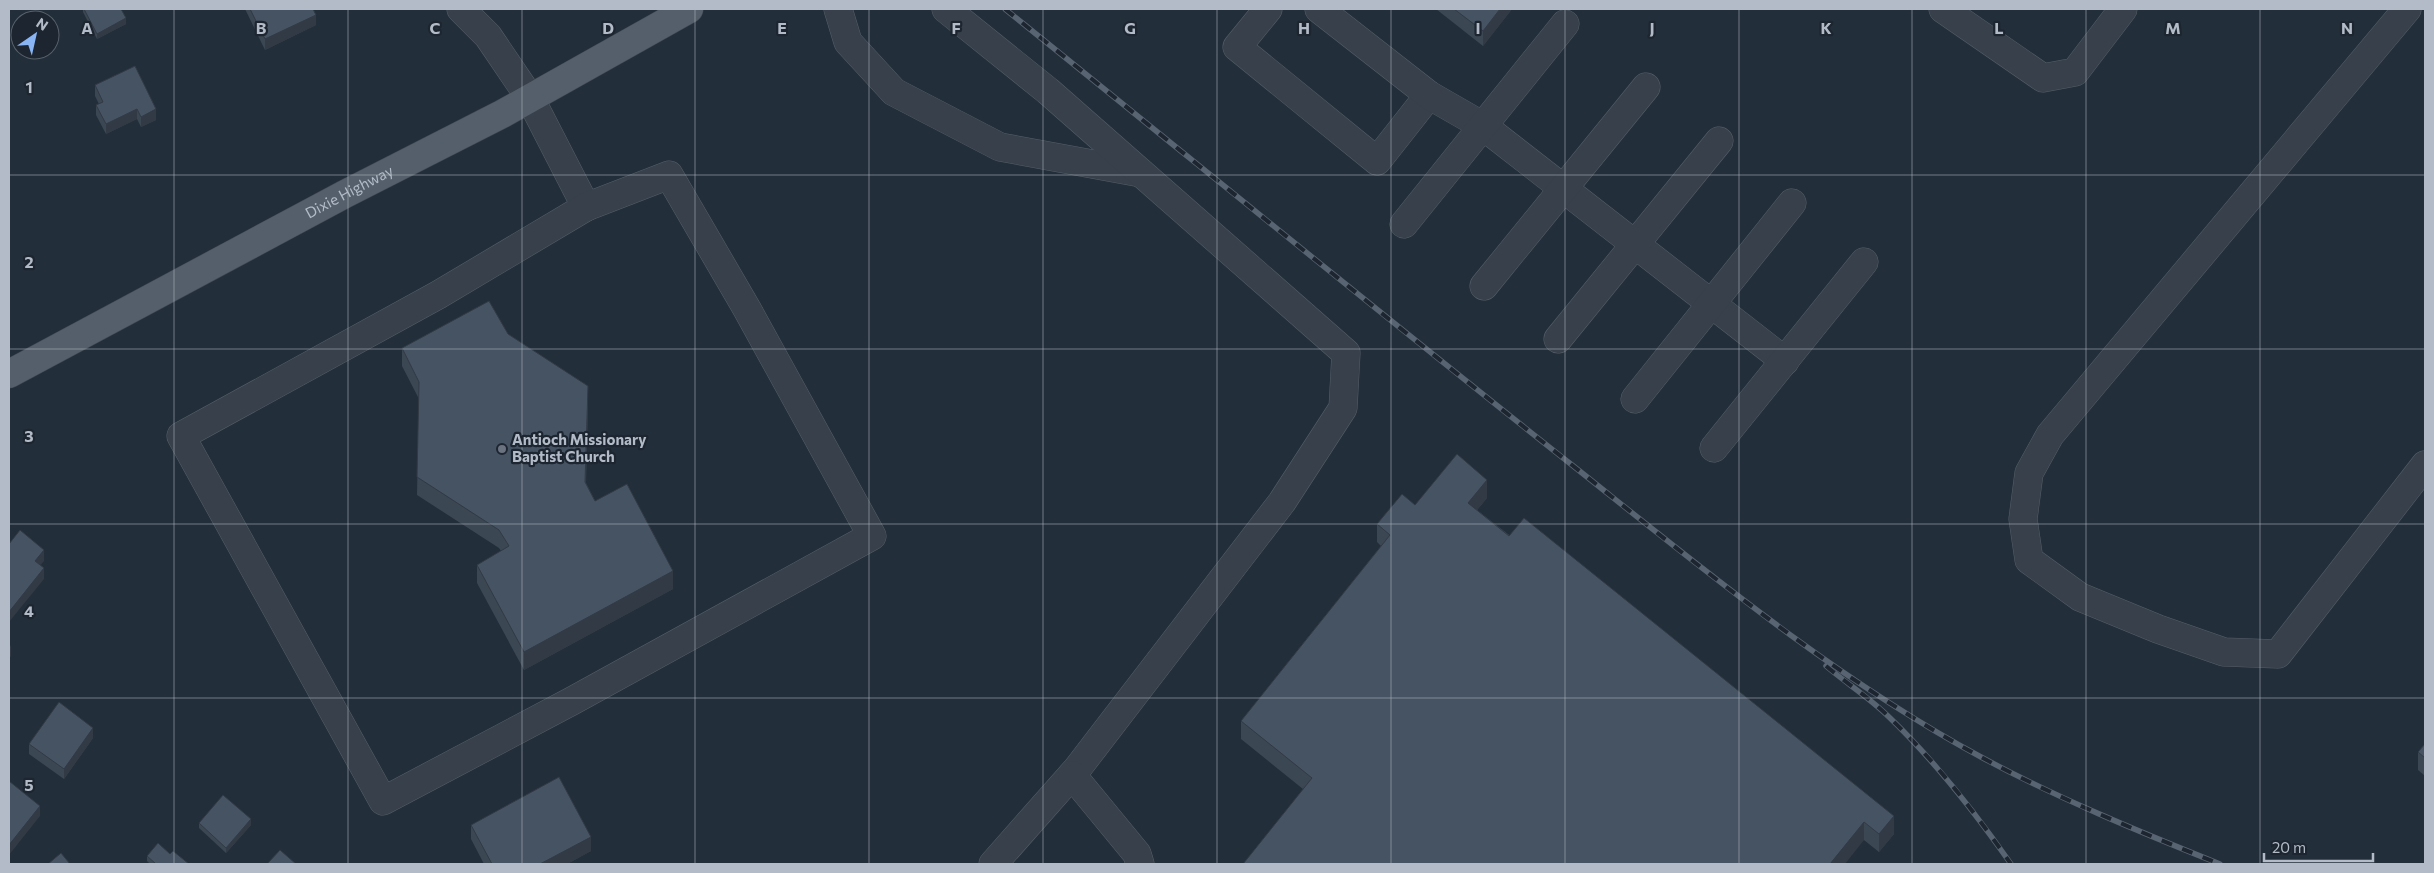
<svg xmlns="http://www.w3.org/2000/svg" width="2434" height="873" font-family="Commissioner,sans-serif">
<style>
.lines{fill:none;stroke-linecap:round;stroke-linejoin:round}
.minor-casing{stroke:#555e69;stroke-width:29}
.major-casing{stroke:#404954;stroke-width:29}
.minor{stroke:#37404b;stroke-width:28}
.major{stroke:#555f6b;stroke-width:28}
.rail-casing{stroke:#596472;stroke-width:5.5}
.rail{stroke:#1c2530;stroke-width:4;stroke-dasharray:11;stroke-linecap:butt}
.wall{fill:#3c4754}
.shaded-wall{fill:#313a45}
.building{fill:#465362;stroke:#313a45}
.grid{fill:none;stroke:#b2bbc7;stroke-width:1;stroke-opacity:0.55}
.worship-dot{fill:#6b7280;stroke:#1c2530;stroke-width:2}
.labels{text-anchor:middle;stroke-width:4.5;stroke-linejoin:round;paint-order:stroke}
.street-label{font-size:15px;fill:#b2bbc7;stroke:#1c2530}
.poi-label{font-size:15px;font-weight:bold;fill:#b2bbc7;stroke:#1c2530;text-anchor:start}
.grid-label{font-size:16px;text-anchor:middle;font-weight:bold;fill:#b2bbc7;stroke:#1c2530;stroke-width:4.5;stroke-linejoin:round;paint-order:stroke}
</style>
<rect width="100%" height="100%" fill="#232e3b"/>
<g class="lines">
<g class="minor-casing">
<g id="minor">
<path d="M461,9L488,36L530,98L586,207"/>
<path d="M838,9L848,42L894,92L1000,147L1141,173"/>
<path d="M946,9L1048,91L1346,353L1343,408L1282,502L1077,769L993,864"/>
<path d="M1268,9L1237,47L1377,161L1429,95"/>
<path d="M1319,9L1429,95L1483,126L1785,361"/>
<path d="M1943,9L2043,78L2075,72L2123,9"/>
<path d="M2407,9L2050,435L2029,473L2023,519L2029,560L2080,597L2158,629L2224,652L2278,654L2425,465"/>
<path d="M669,175L747,309L872,536L572,701L383,801L181,436L438,295L586,207Z"/>
<path d="M1404,224L1565,24"/>
<path d="M1484,286L1646,87"/>
<path d="M1558,339L1719,141"/>
<path d="M1635,399L1792,203"/>
<path d="M1714,448L1864,262"/>
<path d="M1072,775L1137,854L1140,864"/>
</g>
</g>
<g class="major-casing">
<g id="major">
<path id="s1" d="M9,374L345,194L502,114L689,9"/>
</g>
</g>
<use href="#minor" class="minor"/>
<use href="#major" class="major"/>
<g class="rail-casing">
<g id="rail">
<path d="M1005,9C1194,161 1382,315 1572,465C1703,569 1833,677 1981,757C2057,798 2140,832 2220,864"/>
<path d="M1826,666C1846,683 1870,698 1889,717C1936,762 1974,811 2011,864"/>
</g>
</g>
<use href="#rail" class="rail"/>
</g>
<g class="wall">
<path d="M83,9H121L126,24L97,39L83,12Z"/>
<path d="M245,9H313L316,25L265,50Z"/>
<path d="M1436,9H1512L1483,46Z"/>
<path d="M95,85L156,120L141,127L137,119L106,134L96,115V105L99,104L95,96Z"/>
<path d="M508,334L588,404L586,483L595,501L673,589L524,670L477,583V565L501,551L499,548L417,495L419,399L402,366V348Z"/>
<path d="M1487,498L1477,510L1894,834L1879,852L1864,840L1303,789L1241,739V721L1381,546L1377,542V524Z"/>
<path d="M93,738L64,779L29,754V744Z"/>
<path d="M2425,744V776L2418,770V752Z"/>
<path d="M199,823L251,825L226,853L199,828Z"/>
<path d="M471,825L591,851L567,864H484L471,839Z"/>
<path d="M170,854L189,864H150L147,861V856Z"/>
</g>
<g class="shaded-wall">
<path d="M1500,9H1512L1483,46V31Z"/>
<path d="M316,15V25L265,50V39Z"/>
<path d="M126,18V24L97,39V34Z"/>
<path d="M137,109V119L106,134V124Z"/>
<path d="M156,109V120L141,127V117Z"/>
<path d="M588,386V404L585,500V482Z"/>
<path d="M1487,480V498L1468,521V503Z"/>
<path d="M44,550V561L35,572V561Z"/>
<path d="M44,568V579L9,622V612Z"/>
<path d="M673,571V589L524,670V652Z"/>
<path d="M11,645V656L9,659V648Z"/>
<path d="M93,728V738L64,779V769Z"/>
<path d="M40,806V816L9,855V845Z"/>
<path d="M1894,816V834L1879,852V834Z"/>
<path d="M251,819V825L226,853V848Z"/>
<path d="M1864,822V840L1845,864H1830Z"/>
<path d="M591,837V851L567,864H540Z"/>
</g>
<g class="building">
<path d="M84,9H121L126,18L97,34Z"/>
<path d="M250,9H313L316,15L265,39Z"/>
<path d="M1454,9H1500L1483,31Z"/>
<path d="M135,66L156,109L141,117L137,109L106,124L96,105L103,102L95,85Z"/>
<path d="M489,301L508,334L588,386L585,482L595,501L627,484L673,571L524,652L477,565L509,546L499,530L417,477L419,382L402,348Z"/>
<path d="M1457,454L1487,480L1468,503L1509,536L1524,518L1894,816L1879,834L1864,822L1830,864H1243L1312,778L1241,721L1390,535L1377,524L1402,494L1415,505Z"/>
<path d="M20,530L44,550L35,561L44,568L9,612V544Z"/>
<path d="M59,702L93,728L64,769L29,744Z"/>
<path d="M2425,744V758L2418,752Z"/>
<path d="M559,777L591,837L540,864H492L471,825Z"/>
<path d="M9,781L40,806L9,845Z"/>
<path d="M223,795L251,819L226,848L199,823Z"/>
<path d="M158,843L170,854L173,851L189,864H156L147,856Z"/>
<path d="M280,850L296,864H267Z"/>
<path d="M61,853L70,864H48Z"/>
</g>
<path class="grid" d="M174,9V864M348,9V864M522,9V864M695,9V864M869,9V864M1043,9V864M1217,9V864M1391,9V864M1565,9V864M1739,9V864M1912,9V864M2086,9V864M2260,9V864M9,175H2425M9,349H2425M9,524H2425M9,698H2425"/>
<circle class="worship-dot" cx="502" cy="449" r="5"/>
<g class="labels">
<g class="street-label">
<text dy="5" stroke="none"><textPath href="#s1" startOffset="386">Dixie Highway</textPath></text>
</g>
<g class="poi-label">
<text x="512" y="445">Antioch Missionary<tspan x="512" dy="17">Baptist Church</tspan></text>
</g>
</g>
<g class="grid-label">
<text x="87" y="34">A</text>
<text x="261" y="34">B</text>
<text x="435" y="34">C</text>
<text x="608" y="34">D</text>
<text x="782" y="34">E</text>
<text x="956" y="34">F</text>
<text x="1130" y="34">G</text>
<text x="1304" y="34">H</text>
<text x="1478" y="34">I</text>
<text x="1652" y="34">J</text>
<text x="1826" y="34">K</text>
<text x="1999" y="34">L</text>
<text x="2173" y="34">M</text>
<text x="2347" y="34">N</text>
<text x="29" y="93">1</text>
<text x="29" y="268">2</text>
<text x="29" y="442">3</text>
<text x="29" y="617">4</text>
<text x="29" y="791">5</text>
</g>
<rect width="2434" height="873" fill="none" stroke="#b2bbc7" stroke-width="20"/>
<g transform="translate(35 35) rotate(34)"><circle r="24" fill="#1c2530" stroke="#58616c"/>
<path d="M0-4L9 19L0 12L-9 19Z" fill="#89b5f5"/>
<text y="-8" font-size="14" font-weight="bold" text-anchor="middle" fill="#b2bbc7">N</text>
</g>
<path d="M2264 853v8h109v-8" fill="none" stroke="#b2bbc7" stroke-width="2.5"/>
<text x="2272" y="853" font-size="15" fill="#b2bbc7" stroke="#1c2530" stroke-width="4" paint-order="stroke">20 m</text>
</svg>
